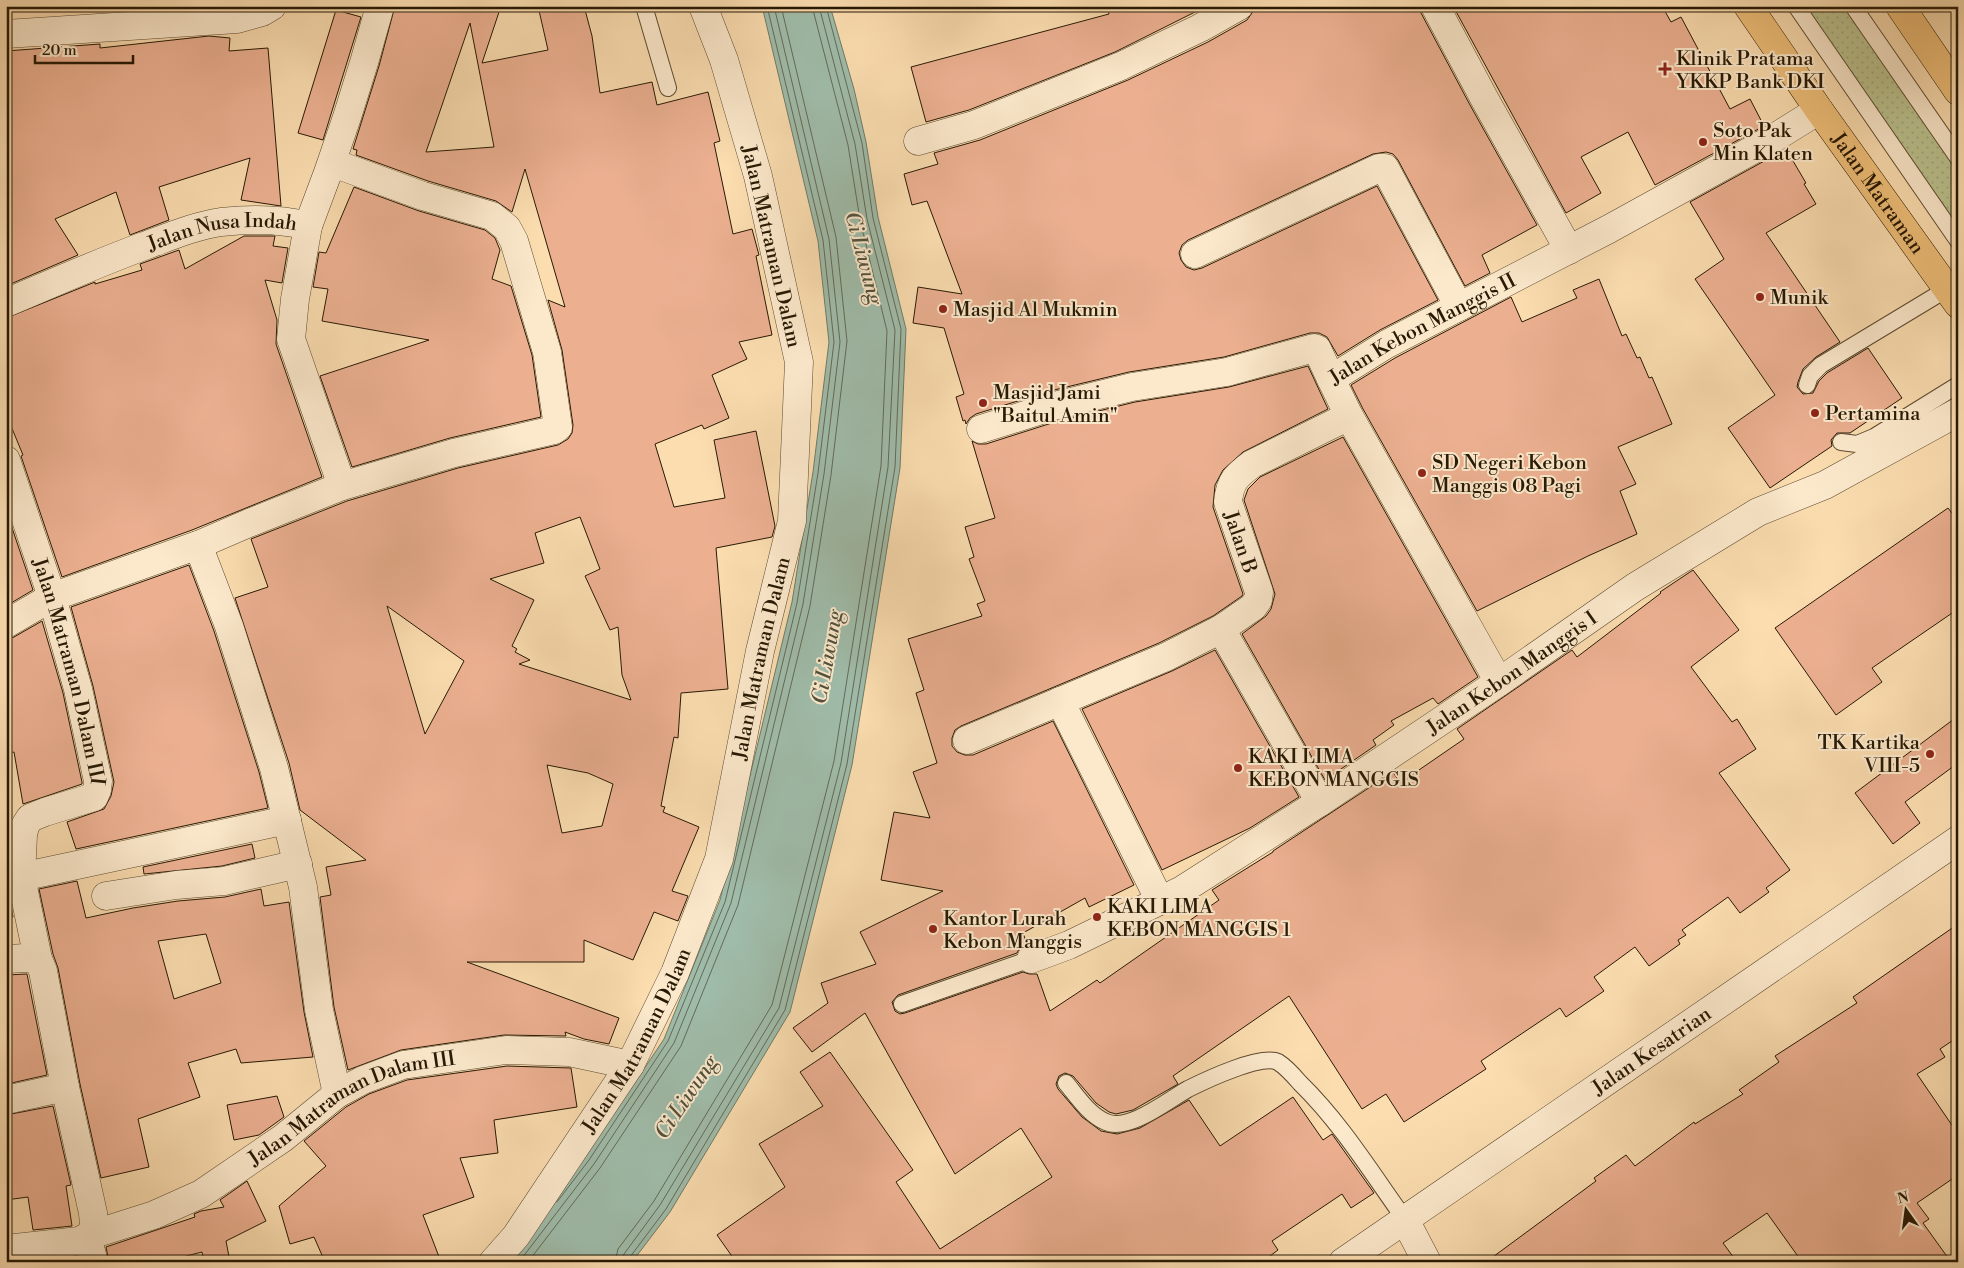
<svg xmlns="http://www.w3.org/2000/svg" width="1964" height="1268" font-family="'Libre Bodoni',serif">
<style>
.grass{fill:url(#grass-dots);stroke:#706e4a}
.water{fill:#9fbcaa;stroke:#6f7b68}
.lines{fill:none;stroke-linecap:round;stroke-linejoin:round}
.shore{stroke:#636a57;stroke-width:1}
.building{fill:#ecb091;stroke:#271904;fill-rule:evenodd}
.service-casing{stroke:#5c4a2f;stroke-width:18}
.minor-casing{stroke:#5c4a2f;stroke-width:29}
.primary-casing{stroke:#271904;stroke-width:29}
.service{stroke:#fce9cc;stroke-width:16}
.minor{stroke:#fce9cc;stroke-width:28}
.primary{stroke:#eebe78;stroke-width:28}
.poi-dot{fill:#8f2418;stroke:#fce9cc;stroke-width:2}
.labels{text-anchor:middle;stroke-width:4;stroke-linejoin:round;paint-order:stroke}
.poi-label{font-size:20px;fill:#271904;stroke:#fce9cc;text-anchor:start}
.street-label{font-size:20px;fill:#271904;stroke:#fce9cc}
.water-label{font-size:21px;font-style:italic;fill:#51523e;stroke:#fce9cc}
</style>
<defs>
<pattern id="grass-dots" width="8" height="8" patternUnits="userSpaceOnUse" patternTransform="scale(1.25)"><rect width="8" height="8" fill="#bac28f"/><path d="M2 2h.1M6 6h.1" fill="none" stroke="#a0a67a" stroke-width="1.8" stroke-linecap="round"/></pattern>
</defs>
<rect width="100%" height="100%" fill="#fbddb0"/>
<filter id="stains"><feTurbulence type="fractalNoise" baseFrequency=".004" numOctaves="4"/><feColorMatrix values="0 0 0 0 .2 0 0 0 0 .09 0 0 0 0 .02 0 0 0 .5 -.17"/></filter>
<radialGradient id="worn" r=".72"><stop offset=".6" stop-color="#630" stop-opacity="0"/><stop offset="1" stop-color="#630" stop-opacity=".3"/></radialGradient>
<path class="grass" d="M1796,6H1853L1958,158V241Z"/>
<path class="water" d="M762,6H830L854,89L866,142L878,217L906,329L900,468L852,765L790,1012L670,1212L632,1262H505L585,1157L664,1039L720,900L792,602L813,472L829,342L818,241Z"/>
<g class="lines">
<g class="shore">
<path d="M557,1202L589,1160L668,1041L725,902L797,603L818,473L834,342L823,240L767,6"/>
<path d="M519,1262L594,1164L674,1043L731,903L803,604L824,474L840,342L829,239L774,6"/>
<path d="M528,1262L600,1168L681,1046L738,905L810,606L831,475L847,341L836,237L781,6"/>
<path d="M615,1262L618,1249L654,1201L772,1005L834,761L881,466L887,331L860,220L848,145L812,6"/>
<path d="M622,1262L624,1254L660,1205L779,1008L841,763L888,467L895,330L867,219L855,144L819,6"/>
<path d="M629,1262L630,1257L666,1209L785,1010L847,764L895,467L901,329L873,218L862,143L826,6"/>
</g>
</g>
<g class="building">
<path d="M395,6H501L482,63L548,50L538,6H584L592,36L600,93L652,82L657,105L708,92L720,141L714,143L733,234L752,229L759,255L756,256L772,335L739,342L747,359L712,375L729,418L704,429L702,425L655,444L674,507L725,498L714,440L756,431L775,526L772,537L716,548L728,689L681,693L678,738L674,737L661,806L665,807L663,812L699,827L672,891L688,896L678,921L654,912L633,960L584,940V962H467L619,1018L609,1044L584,1039L565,1032L566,1036L504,1035L401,1050L348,1070L334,1007L320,897L331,895L326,867L366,860L300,810L289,763L235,598L268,587L251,539L347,501L458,468L558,445L568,439L572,433L573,425L562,350L548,300L565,307L525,169L512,212L496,201L428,181L356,155L357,150L353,149L379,66ZM470,23L494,147L426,152ZM580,517L600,569L585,576L610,630L618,627L622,675L631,700L519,664L530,660L515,652L517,649L512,646L534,600L490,579L544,563L535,533ZM387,606L464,661L425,734ZM547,765L588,773L613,784L602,826L562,833Z"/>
<path d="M1107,6H1207L1115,52L969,110L926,122L911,67L1109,14Z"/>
<path d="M1262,6H1420L1421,13L1470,105L1537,225L1482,255L1490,273L1465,286L1398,160L1393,154L1386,152L1373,154L1188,240L1182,245L1179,253L1181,260L1186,267L1194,270L1202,268L1377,186L1438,300L1380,330L1338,356L1327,337L1319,333H1310L1224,357L1129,372L1050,391L976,414L970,418L966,424L965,420L963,421L956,397L964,394L944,328L913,323L918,287L962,294L927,201L912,205L904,174L938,164L934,153L980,140L1128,80L1208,42L1247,20L1254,10Z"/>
<path d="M1453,6H1662L1671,22L1681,17L1730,109L1750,99L1764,126L1655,185L1628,132L1581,157L1601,193L1566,213Z"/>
<path d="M336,10L361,17L323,140L298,133Z"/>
<path d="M209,36L230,38L229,51L268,48L281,206L241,200L250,158L159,187L169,220L130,235L116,192L55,219L78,255L6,286V51L100,44V48Z"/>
<path d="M1786,149L1806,183L1804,184L1816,204L1766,233L1840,342L1816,357L1803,369L1798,382L1797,387L1803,394L1813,393L1819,381L1827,373L1868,348L1902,398L1850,433H1837L1831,440L1832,446L1770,488L1728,428L1775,395L1695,279L1724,259L1690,202Z"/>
<path d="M354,187L419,211L485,230L495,238L500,250L492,279L511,286L532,355L541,417L450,438L352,467L320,376L429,340L322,321L328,289L313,287L319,252L326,253Z"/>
<path d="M244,236H275L273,246L288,248L282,283L265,280L277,320L276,344L322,477L192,530L62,577L21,456L23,455L6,414V318L95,282V284L142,270L140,264L179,250L185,269Z"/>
<path d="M1599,279L1622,336L1626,334L1637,358L1640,357L1649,378L1652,377L1672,424L1618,447L1636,484L1620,491L1637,534L1588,556L1477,611L1363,409L1351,385L1395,358L1511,297L1522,322L1577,298L1573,290Z"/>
<path d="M1308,366L1328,409L1243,452L1223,470L1215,485L1213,507L1243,594L1242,596L1213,616L1159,643L961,726L955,730L952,738V746L957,752L965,755H973L1053,721L1134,885L1089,907L1085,898L1023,933L1027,944L1019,949L1017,953L898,995L892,1002L895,1011L900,1014L905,1013L1023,972L1029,974H1037L1050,1011L1097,980L1100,983L1219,900L1212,890L1273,852V851L1393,772L1400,783L1464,739L1457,729L1572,650L1577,657L1661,593L1660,592L1693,570L1739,630L1691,667L1732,722L1737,719L1756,749L1719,773L1790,870L1766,888L1769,892L1740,913L1728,897L1682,930L1686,935L1678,940L1680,944L1649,966L1635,947L1594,977L1604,991L1566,1017L1560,1008L1481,1061L1486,1069L1404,1122L1386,1094L1362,1109L1289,996L1173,1076L1178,1084L1133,1110L1116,1114L1109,1112L1096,1103L1073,1076L1065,1073L1059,1076L1056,1084L1058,1089L1082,1117L1101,1131L1117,1134L1140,1128L1189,1100L1220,1146L1293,1097L1323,1140L1332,1134L1374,1193L1351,1208L1342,1194L1272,1241L1278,1250L1262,1262H736L717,1235L785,1187L759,1144L823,1106L800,1072L830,1052L913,1170L896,1182L940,1249L1052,1177L1021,1128L955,1174L865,1013L812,1052L793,1028L828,1003L821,983L876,964L860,932L943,891L881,880L894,812L930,818L913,772L937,763L916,693L924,690L908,639L982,616L977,604L985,601L969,559L974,557L965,527L995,518L972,441L978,444H986L1058,421L1135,402L1229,387Z"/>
<path d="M1343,437L1478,677L1438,704L1433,698L1391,721L1394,725L1373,740L1376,745L1325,780L1242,634L1266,616L1271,609L1275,594L1244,500L1248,489L1260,477Z"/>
<path d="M1948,508L1958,521V609L1872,668L1882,682L1836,715L1775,628Z"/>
<path d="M6,510L33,590L6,606Z"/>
<path d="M189,565L214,631L259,772L268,808L76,849L67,822L104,809L111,796L114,782L93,686L71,607Z"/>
<path d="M42,621L63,693L82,782V784L23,804L14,752L6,754V640L14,637Z"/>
<path d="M1215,650L1299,797L1250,828L1162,870L1082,709L1172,671Z"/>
<path d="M1958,716V763L1905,802L1920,823L1893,844L1855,793Z"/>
<path d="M252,844L255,858L222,866L144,874L143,867Z"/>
<path d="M77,881L86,918L133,908L178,901L225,897L261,889L264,906L289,902L304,1012L313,1057L241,1063L236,1049L188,1063L200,1097L138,1119L149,1167L101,1178L80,1084L58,968L53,954L39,889ZM206,934L221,983L174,999L158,941Z"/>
<path d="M6,883L13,917H6Z"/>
<path d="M1958,924V1037L1940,1049L1945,1057L1917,1074L1958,1134V1175L1917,1203L1929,1219L1923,1223L1951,1262H1802L1767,1213L1723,1243L1737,1262H1486L1596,1181L1594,1178L1626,1155L1635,1166L1694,1122L1695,1124L1743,1094L1739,1090L1779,1062L1775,1056L1857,1003L1853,997Z"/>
<path d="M27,974L47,1075L7,1084L6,975Z"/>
<path d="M507,1066L571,1068L577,1107L494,1120L498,1153L460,1158L474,1197L423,1215L441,1262H325L314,1237L290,1244L279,1206L326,1166L304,1141L346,1107L369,1094L407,1080Z"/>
<path d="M277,1096L284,1117L259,1135L234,1140L227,1105Z"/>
<path d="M53,1106L71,1185L66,1186L72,1226L33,1230L28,1197L6,1200V1115Z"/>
<path d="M247,1181L266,1221L226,1241L230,1262H204L202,1252L163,1262H109L106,1247L195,1217L194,1214L201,1211L224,1207L220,1200Z"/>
<path d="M76,1257L78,1262L38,1261Z"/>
</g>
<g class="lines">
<g class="service-casing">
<g id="service">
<path d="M644,6L668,88"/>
<path d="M1796,6L1958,241"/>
<path d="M1853,6L1958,158"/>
<path d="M1807,385L1810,376L1821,365L1947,289"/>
<path d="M1841,442L1857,444L1874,437L1958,385"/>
<path d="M902,1004L1031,959"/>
<path d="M1066,1083C1077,1096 1089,1115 1106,1122C1129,1132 1168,1100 1188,1089C1206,1080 1261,1054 1278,1062C1286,1067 1294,1076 1300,1083C1341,1123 1371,1172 1404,1218"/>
</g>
</g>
<g class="minor-casing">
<g id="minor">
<path d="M1435,6L1484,98L1569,250"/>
<path d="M6,34L237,19L262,12L272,6"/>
<path d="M918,141L974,125L1121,66L1200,28L1239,6"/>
<path d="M308,226L295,299L291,339L342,486"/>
<path d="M1195,254L1379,168H1385L1459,307"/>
<path id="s1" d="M6,303C52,283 98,263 144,246C169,237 194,226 221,222C249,219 281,219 308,226C336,154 360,81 380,6"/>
<path d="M981,429L1054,406L1132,387L1227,372L1314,348L1317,349L1331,379"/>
<path id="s2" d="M6,460L52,597L78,689L98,781L97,790L94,797L45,812L30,818L25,826L23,835L21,877L38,959L43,971L65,1087L93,1213L94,1225L91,1235"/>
<path d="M198,545L229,626L274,768L303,887L319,1010L337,1094"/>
<path d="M6,624L52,597L198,545L249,523L342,486L454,453L554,430L558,427L547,352L514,241L507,228L492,216L423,196L333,163"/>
<path d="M1221,629L1320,802"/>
<path id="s3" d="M1499,682L1349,416L1331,379L1387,344L1609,229L1774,138L1819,110"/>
<path d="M1060,701L1160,901"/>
<path d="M967,740L1166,657L1221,629L1253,607L1258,600L1259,592L1228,502C1230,481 1236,476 1252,464L1349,416"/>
<path d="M21,877L287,820"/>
<path d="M106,896L176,885L224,881L298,864"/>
<path d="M6,959L27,958L38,959"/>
<path id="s4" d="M1031,959L1069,945L1182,890L1320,802L1499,682L1635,587L1758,512L1825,485L1958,412"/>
<path d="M6,1100L65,1087"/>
<path d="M1404,1218L1427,1262"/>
<path d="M87,1237L94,1262"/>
<path id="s5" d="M6,1249L79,1241L91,1235L154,1215L201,1194L283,1138L337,1094L363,1080L403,1065L506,1050L569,1052L630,1065"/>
<path id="s6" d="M493,1262L516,1236L630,1065L675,973L719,859L760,651L792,521L799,362L758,176L724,60L703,6"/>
<path id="s7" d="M1343,1262L1958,840"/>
</g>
</g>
<g class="primary-casing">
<g id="primary">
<path id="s8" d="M1748,6L1819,110L1958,304"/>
<path d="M1900,6L1958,91"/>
</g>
</g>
<use href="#service" class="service"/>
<use href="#minor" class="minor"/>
<use href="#primary" class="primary"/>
</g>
<g class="poi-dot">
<path d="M1662.5 61.5h5v5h5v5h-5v5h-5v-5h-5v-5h5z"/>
<circle cx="1703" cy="142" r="5"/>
<circle cx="1760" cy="297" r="5"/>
<circle cx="943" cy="309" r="5"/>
<circle cx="983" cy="403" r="5"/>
<circle cx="1815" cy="413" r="5"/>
<circle cx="1422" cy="473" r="5"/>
<circle cx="1930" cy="754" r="5"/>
<circle cx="1238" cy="768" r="5"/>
<circle cx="1097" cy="917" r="5"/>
<circle cx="933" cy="929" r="5"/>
</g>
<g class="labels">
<g class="poi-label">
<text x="1676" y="65">Klinik Pratama<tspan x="1676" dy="23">YKKP Bank DKI</tspan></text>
<text x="1713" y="137">Soto Pak<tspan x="1713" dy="23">Min Klaten</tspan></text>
<text x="1770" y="304">Munik</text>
<text x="953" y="316">Masjid Al Mukmin</text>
<text x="993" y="399">Masjid Jami<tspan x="993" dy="23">"Baitul Amin"</tspan></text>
<text x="1825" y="420">Pertamina</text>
<text x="1432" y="469">SD Negeri Kebon<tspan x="1432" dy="23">Manggis 08 Pagi</tspan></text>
<text x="1920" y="749" text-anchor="end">TK Kartika<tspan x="1920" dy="23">VIII-5</tspan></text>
<text x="1248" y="763">KAKI LIMA<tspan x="1248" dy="23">KEBON MANGGIS</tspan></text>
<text x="1107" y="913">KAKI LIMA<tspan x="1107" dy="23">KEBON MANGGIS 1</tspan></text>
<text x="943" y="925">Kantor Lurah<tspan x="943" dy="23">Kebon Manggis</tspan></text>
</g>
<g class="street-label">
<text dy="7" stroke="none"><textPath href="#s8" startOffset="228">Jalan Matraman</textPath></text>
<text dy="7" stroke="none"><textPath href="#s1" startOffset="230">Jalan Nusa Indah</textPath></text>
<text transform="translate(772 246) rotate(77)" y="7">Jalan Matraman Dalam</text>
<text dy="7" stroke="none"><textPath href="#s3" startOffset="451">Jalan Kebon Manggis II</textPath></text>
<text transform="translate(1241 542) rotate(71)" y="7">Jalan B</text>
<text dy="7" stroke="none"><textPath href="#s6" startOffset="670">Jalan Matraman Dalam</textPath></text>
<text dy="7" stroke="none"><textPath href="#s2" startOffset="221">Jalan Matraman Dalam III</textPath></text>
<text dy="7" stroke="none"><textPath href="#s4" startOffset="561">Jalan Kebon Manggis I</textPath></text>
<text dy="7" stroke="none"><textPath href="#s6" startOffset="265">Jalan Matraman Dalam</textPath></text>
<text dy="7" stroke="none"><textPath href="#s7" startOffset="374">Jalan Kesatrian</textPath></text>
<text dy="7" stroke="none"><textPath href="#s5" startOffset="381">Jalan Matraman Dalam III</textPath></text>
</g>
<g class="water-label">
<text transform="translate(864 258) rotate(75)" y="7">Ci Liwung</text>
<text transform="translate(827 657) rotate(-80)" y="7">Ci Liwung</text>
<text transform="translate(686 1097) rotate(-56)" y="7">Ci Liwung</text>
</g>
</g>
<rect width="1964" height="1268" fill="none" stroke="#fbddb0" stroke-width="25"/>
<rect x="8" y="8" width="1949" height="1253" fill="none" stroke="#271904" stroke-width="2.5"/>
<rect x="12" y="12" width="1939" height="1243" fill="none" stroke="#271904"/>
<g transform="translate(1906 1210) rotate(346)" stroke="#fce9cc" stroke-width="4" paint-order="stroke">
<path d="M0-4L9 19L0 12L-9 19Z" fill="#271904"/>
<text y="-8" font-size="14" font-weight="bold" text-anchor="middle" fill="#271904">N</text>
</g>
<path d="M35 55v8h98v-8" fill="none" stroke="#271904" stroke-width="2.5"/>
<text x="42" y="55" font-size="15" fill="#271904" stroke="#fce9cc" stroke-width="4" paint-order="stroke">20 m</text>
<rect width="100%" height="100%" filter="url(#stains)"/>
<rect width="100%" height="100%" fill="url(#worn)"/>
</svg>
